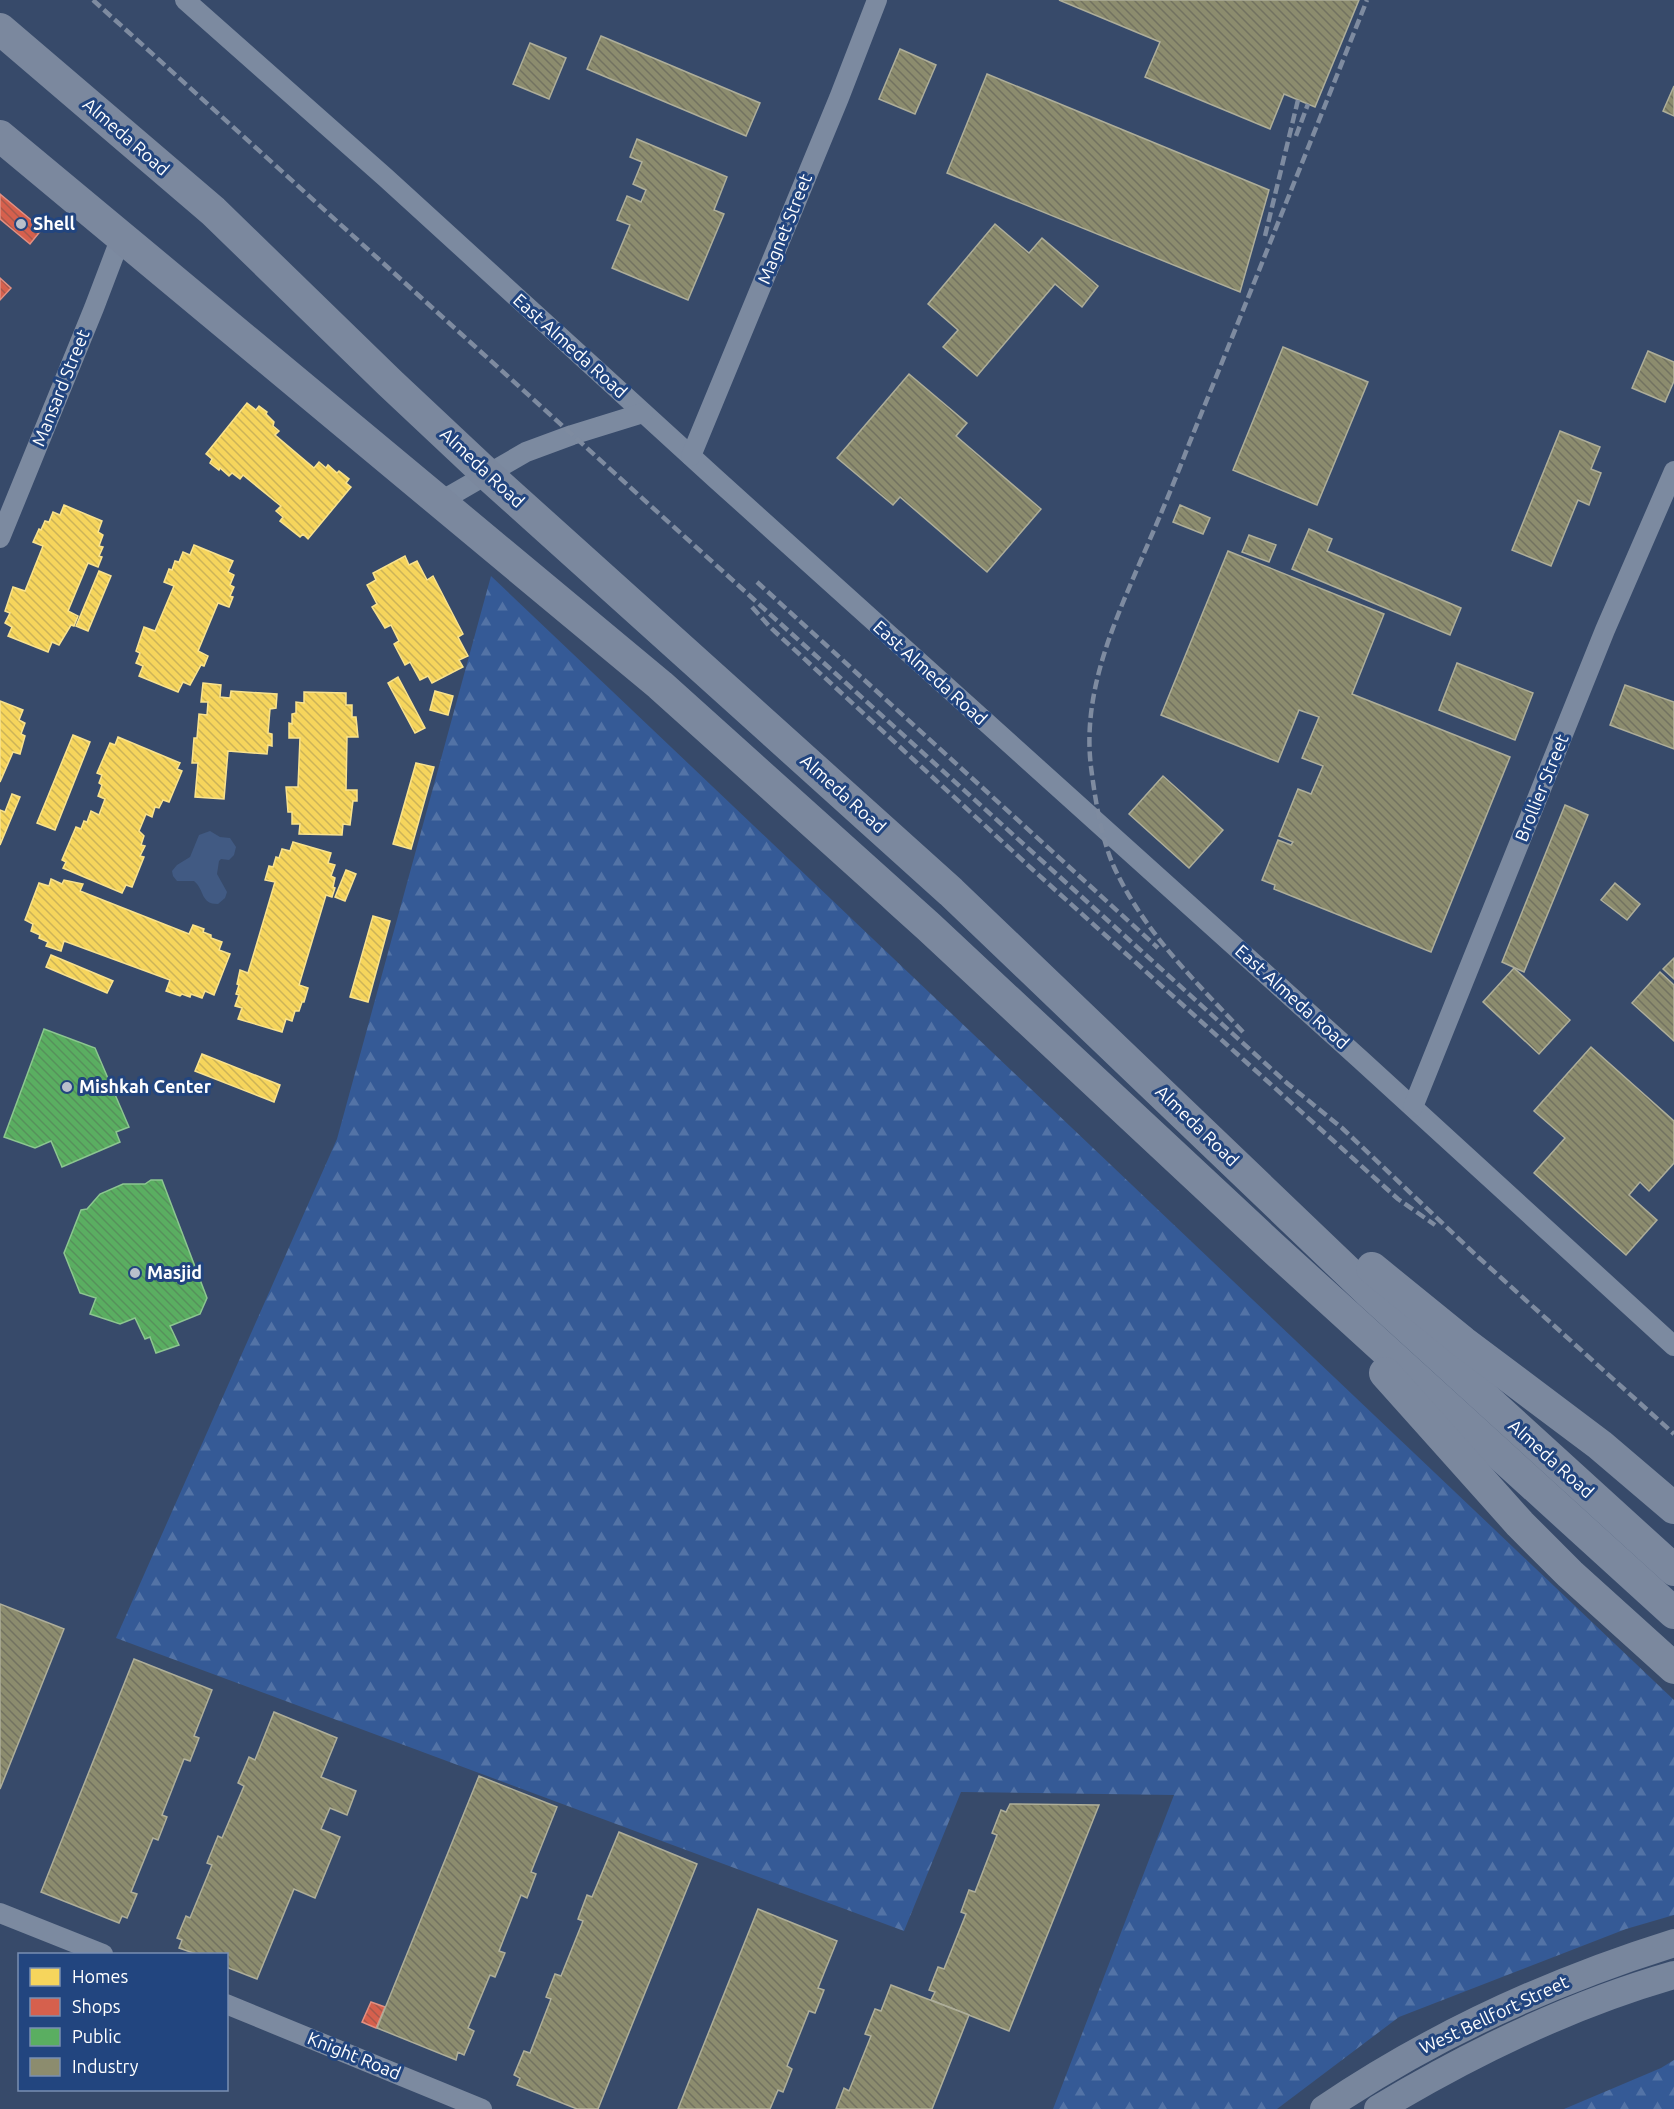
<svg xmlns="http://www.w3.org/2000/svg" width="1674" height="2109" font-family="Ubuntu,sans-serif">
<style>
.forest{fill:url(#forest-firs)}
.water{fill:#415a83}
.homes{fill:url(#homes-back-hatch);stroke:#f9e28d;stroke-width:1.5}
.shops{fill:url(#shops-back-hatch);stroke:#e29082;stroke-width:1.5}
.public{fill:url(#public-back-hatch);stroke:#8cc690;stroke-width:1.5}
.industry{fill:url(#industry-back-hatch);stroke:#aeae9a;stroke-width:1.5}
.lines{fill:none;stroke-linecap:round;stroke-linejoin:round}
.street{stroke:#7c8aa0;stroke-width:20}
.secondary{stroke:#78869d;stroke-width:28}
.primary{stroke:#7b889e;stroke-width:32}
.rail{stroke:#7e8ba0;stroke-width:4.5;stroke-dasharray:10 4.5;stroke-linecap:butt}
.poi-dot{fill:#b9c0cb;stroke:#22457f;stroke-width:2}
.labels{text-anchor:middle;stroke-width:6;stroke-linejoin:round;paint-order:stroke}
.street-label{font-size:18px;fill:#fff;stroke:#22457f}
.poi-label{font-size:18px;font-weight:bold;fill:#fff;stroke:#22457f;text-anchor:start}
</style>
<defs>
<pattern id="forest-firs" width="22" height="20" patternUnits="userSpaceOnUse" patternTransform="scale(1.5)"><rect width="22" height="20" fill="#355a96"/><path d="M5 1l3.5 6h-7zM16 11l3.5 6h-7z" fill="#5373a6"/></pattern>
<pattern id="homes-back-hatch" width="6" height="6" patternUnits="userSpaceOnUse" patternTransform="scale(1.5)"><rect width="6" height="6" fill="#f6d55c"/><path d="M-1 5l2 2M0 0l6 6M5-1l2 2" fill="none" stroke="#ccb358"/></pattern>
<pattern id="shops-back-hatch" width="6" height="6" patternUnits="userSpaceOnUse" patternTransform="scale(1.5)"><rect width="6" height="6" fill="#d6604d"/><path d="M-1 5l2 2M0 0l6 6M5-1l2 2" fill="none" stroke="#a6594d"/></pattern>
<pattern id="public-back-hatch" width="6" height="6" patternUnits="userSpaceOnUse" patternTransform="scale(1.5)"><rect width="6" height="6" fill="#5aae61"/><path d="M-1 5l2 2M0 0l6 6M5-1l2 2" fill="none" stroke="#56915b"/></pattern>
<pattern id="industry-back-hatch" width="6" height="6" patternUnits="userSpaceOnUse" patternTransform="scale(1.5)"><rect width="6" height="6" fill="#8c8c6e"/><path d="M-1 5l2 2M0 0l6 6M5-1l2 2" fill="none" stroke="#727260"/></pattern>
</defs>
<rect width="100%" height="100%" fill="#374a6a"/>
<g class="forest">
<path d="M491,576L1674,1700V1915L1626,1929L1399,2017L1277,2109H1053L1174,1795L961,1792L904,1931L116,1638L337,1139Z"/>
<path d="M1674,2060V2109H1564L1661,2068Z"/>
</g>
<path class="water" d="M210,831L220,837L230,838L236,847L234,855L229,860L221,859L219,861L217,874L227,892L225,898L218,904C200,904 205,890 194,881H177L173,876L172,871L177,865L190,857L199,835Z"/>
<g class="homes">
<path d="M247,403L256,410L259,406L267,412L266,414L274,422L273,426L279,431L275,435L314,468L319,462L326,468L328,465L337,473L339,471L349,479L346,483L351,487L308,539L303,534L300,537L280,521L283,517L276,511L281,506L243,475L240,479L232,473L229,476L220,468L219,470L210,463L212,459L206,454Z"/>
<path d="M64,505L102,521L98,532L103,535L99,546L103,547L99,556L102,557L98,567L88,563L68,611L78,616L74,626L71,625L59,645L52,642L48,652L8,636L12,627L5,623L10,613L5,611L13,587L25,591L43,546L33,542L39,529L41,530L45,521L49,522L53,512L60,515Z"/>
<path d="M194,545L233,561L228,572L234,575L230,585L234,587L230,596L233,597L229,607L218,603L198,651L208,656L204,666L201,665L190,685L183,682L178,692L139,676L143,666L136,663L140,653L136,651L144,627L155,631L174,586L164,582L169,569L172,570L175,561L179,562L183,552L190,555Z"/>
<path d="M405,556L409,565L417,561L427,580L433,576L463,634L458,637L468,656L459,660L463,667L432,683L428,676L420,680L410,662L405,665L394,644L399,641L391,625L385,628L372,607L377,604L367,585L376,580L373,573Z"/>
<path d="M99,571L111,576L88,631L76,626Z"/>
<path d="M398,677L425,728L415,733L388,683Z"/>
<path d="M203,683L221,685L220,697L230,698L231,691L277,694L276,708L270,709L268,733L272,734V746L268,745L267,754L228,751L224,799L195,797L198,763H192L194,738H197L199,714L207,715L208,702H201Z"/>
<path d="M435,691L453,696L448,715L430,710Z"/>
<path d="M304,692L346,693V705H352V717H356L358,737H347L346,790H357V801H353L350,825L343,824L342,835L299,834L300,824H292V812H288L286,787H298L300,738H289V723L292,724V714L296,713V702L304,703Z"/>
<path d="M0,701L23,710L19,720L25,723L21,734L25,736L20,754L13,752L0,782Z"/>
<path d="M73,735L90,742L55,830L37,823Z"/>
<path d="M118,737L180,763L177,769L182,771L169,802L163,800L159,808L155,807L152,817L146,814L139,831L144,836L141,845L145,846L140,856L144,857L132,887L126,885L122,893L63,868L66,862L62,860L76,827L81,829L84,821L87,822L91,811L99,815L105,799L98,796L102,785L99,783L102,775L97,773L110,743L115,745Z"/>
<path d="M416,763L434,767L411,849L393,844Z"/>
<path d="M12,794L20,797L0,845V810L5,812Z"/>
<path d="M293,842L331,853L328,863L335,865L331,876L335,878L333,887L335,888L332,897L326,895L299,985L308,988L304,1002H302L299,1011H295L292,1021L286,1019L282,1032L238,1019L242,1008L235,1006L239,995L236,994L239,985L237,984L240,970L248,973L275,882L265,880L269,866L273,867L276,857L279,858L282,849L290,851Z"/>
<path d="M346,870L356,874L345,901L335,897Z"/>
<path d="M51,879L62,884L64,880L83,884L80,891L189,934L193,925L204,929L203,932L211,935V938L222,942L219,950L230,954L214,995L205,991L202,998L191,994L190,997L182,994L180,996L166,991L170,980L64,941L61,951L46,946L48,942L39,938L40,935L31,931L33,924L25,920L39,883L49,886Z"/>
<path d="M373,916L390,921L368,1002L350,997Z"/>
<path d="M51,955L113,981L107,993L46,967Z"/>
<path d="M202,1054L280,1085L274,1102L195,1071Z"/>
</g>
<g class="shops">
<path d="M0,194L42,229L30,244L0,219Z"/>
<path d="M0,278L11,288L0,300Z"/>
<path d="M371,2002L385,2007L376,2028L362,2022Z"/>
</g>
<g class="public">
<path d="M44,1029L95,1048L129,1127L116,1132L120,1142L62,1167L51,1141L35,1148L4,1137Z"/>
<path d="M151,1180H162L207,1298L200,1314L170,1326L179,1345L156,1353L150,1337L145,1339L135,1318L120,1324L90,1314L96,1298L80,1293L64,1253L81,1210L87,1209L100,1194L123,1184H145Z"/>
</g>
<g class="industry">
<path d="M1059,0H1359L1315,107L1284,94L1270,129L1145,77L1160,42Z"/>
<path d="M601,36L760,103L746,136L587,69Z"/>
<path d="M530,43L566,58L549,99L513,84Z"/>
<path d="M900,49L936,65L915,114L879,99Z"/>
<path d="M987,74L1269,190L1240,292L947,173Z"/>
<path d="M1674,86V116L1663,111Z"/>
<path d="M637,139L727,177L714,210L724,214L688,300L612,268L630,225L617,220L627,196L641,202L646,190L633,184L642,162L630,157Z"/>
<path d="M995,224L1029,253L1042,238L1098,286L1082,307L1055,284L977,376L943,347L958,330L928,304Z"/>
<path d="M1283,347L1368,382L1317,505L1233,470Z"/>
<path d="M1648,351L1674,362V381L1665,402L1632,388Z"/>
<path d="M909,374L967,423L956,436L1041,509L987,572L900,497L893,505L837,458Z"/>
<path d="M1560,431L1600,447L1591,469L1601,473L1589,505L1578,500L1551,566L1512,550Z"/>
<path d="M1180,505L1210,518L1203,534L1173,522Z"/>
<path d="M1309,529L1332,539L1327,551L1461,608L1450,635L1292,569Z"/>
<path d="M1249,535L1276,545L1269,562L1242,552Z"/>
<path d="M1228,551L1384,614L1352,694L1510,757L1431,952L1274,889L1275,885L1262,880L1278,840L1291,845L1293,842L1279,836L1298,789L1311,794L1323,766L1302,758L1319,717L1299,710L1278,762L1161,715Z"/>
<path d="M1457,663L1533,693L1515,740L1439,710Z"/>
<path d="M1625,685L1674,702V749L1610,725Z"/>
<path d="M1163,776L1223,830L1189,868L1129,814Z"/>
<path d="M1565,805L1588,815L1524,972L1502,962Z"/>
<path d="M1615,883L1640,904L1627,920L1601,900Z"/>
<path d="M1674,958V979L1663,969Z"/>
<path d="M1514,968L1570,1020L1539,1054L1483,1002Z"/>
<path d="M1660,972L1674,985V1041L1632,1003Z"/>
<path d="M1591,1047L1674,1121V1163L1649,1191L1640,1182L1629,1195L1657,1220L1626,1255L1534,1173L1565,1138L1534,1111Z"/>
<path d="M0,1604L64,1629L0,1789Z"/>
<path d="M134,1659L212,1690L194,1736L199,1738L190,1761L184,1759L162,1815L167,1817L158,1840L153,1838L131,1892L137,1894L127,1918L122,1916L119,1923L41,1892Z"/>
<path d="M274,1712L337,1738L321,1777L356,1791L347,1815L330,1808L321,1829L340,1837L315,1898L294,1889L257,1979L226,1967V1954H196L179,1948L182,1940L177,1938L186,1916L190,1918L212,1865L207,1863L218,1836L222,1838L244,1786L238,1783L249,1757L255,1760Z"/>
<path d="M479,1776L557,1807L531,1872L536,1874L527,1898L521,1895L499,1951L505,1953L495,1977L490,1975L468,2028L474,2031L464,2055L458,2052L456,2060L377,2028Z"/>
<path d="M1010,1804L1099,1805L1009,2031L931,2000L935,1992L929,1990L938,1967L944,1969L966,1914L961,1912L969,1890L975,1892L997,1835L992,1833L1001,1810L1006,1812Z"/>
<path d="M619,1832L697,1864L598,2109H577L517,2085L520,2078L514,2075L524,2051L530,2053L551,1999L546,1997L555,1974L561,1976L583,1921L578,1919L587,1895L592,1897Z"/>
<path d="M758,1909L837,1941L818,1988L824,1990L815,2013L809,2011L787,2066L792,2069L783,2092L778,2090L770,2109H678Z"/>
<path d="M891,1985L969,2015L932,2109H836L844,2088L849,2091L871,2036L865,2034L875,2009L881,2011Z"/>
</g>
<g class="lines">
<g class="street">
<path d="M185,0L386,178L716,479L1361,1060L1674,1346"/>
<path d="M691,456L839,98L877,0"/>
<path d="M441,501L526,452L572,435L643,413"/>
<path d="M0,538L94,308L121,237"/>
<path d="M1413,1107L1605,630L1674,471"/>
<path d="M0,1913L103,1954"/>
<path d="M226,2004L482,2109"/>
</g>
<g class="secondary">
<path d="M1324,2109C1432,2036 1549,1982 1674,1943"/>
<path d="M1378,2109C1471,2053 1569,2005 1674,1975"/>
</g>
<g class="primary">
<path d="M0,29L213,211L390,383L488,475L951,892L1370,1293L1674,1570"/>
<path d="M0,136L660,685L929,927L1272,1247L1674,1613"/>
<path d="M1372,1268L1463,1342L1600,1445L1674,1508"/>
<path d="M1385,1373L1520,1524L1570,1574L1674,1668"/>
</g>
<g class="rail">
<path d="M93,0L1288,1084L1342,1128L1478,1257L1674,1434"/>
<path d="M1296,136L1308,104"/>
<path d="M1265,236L1298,100"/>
<path d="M757,582L1158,948"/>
<path d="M752,607L771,628L1032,869L1398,1199L1435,1225"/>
<path d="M1243,1032C1195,981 1144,932 1114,867C1101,838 1095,798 1091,767C1082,694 1113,625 1141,560C1158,521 1174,483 1189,444C1249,296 1308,148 1367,0"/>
</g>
</g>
<g class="poi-dot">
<circle cx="21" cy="224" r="6"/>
<circle cx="67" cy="1087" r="6"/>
<circle cx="135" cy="1273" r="6"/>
</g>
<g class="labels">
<g class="street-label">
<text transform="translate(126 137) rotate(41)" y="6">Almeda Road</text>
<text transform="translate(785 229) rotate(-68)" y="6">Magnet Street</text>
<text transform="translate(570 346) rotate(42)" y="6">East Almeda Road</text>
<text transform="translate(61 388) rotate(-68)" y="6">Mansard Street</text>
<text transform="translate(482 468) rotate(43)" y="6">Almeda Road</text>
<text transform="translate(930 673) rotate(42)" y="6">East Almeda Road</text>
<text transform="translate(1542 788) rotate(-68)" y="6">Brollier Street</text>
<text transform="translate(843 794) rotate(42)" y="6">Almeda Road</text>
<text transform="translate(1292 997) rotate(42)" y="6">East Almeda Road</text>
<text transform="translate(1197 1126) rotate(44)" y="6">Almeda Road</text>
<text transform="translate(1551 1459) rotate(42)" y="6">Almeda Road</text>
<text transform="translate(1494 2015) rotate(-25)" y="6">West Bellfort Street</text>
<text transform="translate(354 2056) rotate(22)" y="6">Knight Road</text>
</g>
<g class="poi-label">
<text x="33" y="230">Shell</text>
<text x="79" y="1093">Mishkah Center</text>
<text x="147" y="1279">Masjid</text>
</g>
</g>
<rect x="18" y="1953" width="210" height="138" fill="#22457f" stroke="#7a8fb2" stroke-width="1.5"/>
<rect x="30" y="1968" width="30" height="18" fill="#f6d55c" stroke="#7a8fb2" stroke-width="1.5"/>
<text x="72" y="1983" font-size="18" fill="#ffffff">Homes</text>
<rect x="30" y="1998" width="30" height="18" fill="#d6604d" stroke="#7a8fb2" stroke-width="1.5"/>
<text x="72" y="2013" font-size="18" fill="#ffffff">Shops</text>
<rect x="30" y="2028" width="30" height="18" fill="#5aae61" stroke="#7a8fb2" stroke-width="1.5"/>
<text x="72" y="2043" font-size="18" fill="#ffffff">Public</text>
<rect x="30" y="2058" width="30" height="18" fill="#8c8c6e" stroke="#7a8fb2" stroke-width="1.5"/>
<text x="72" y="2073" font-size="18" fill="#ffffff">Industry</text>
</svg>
